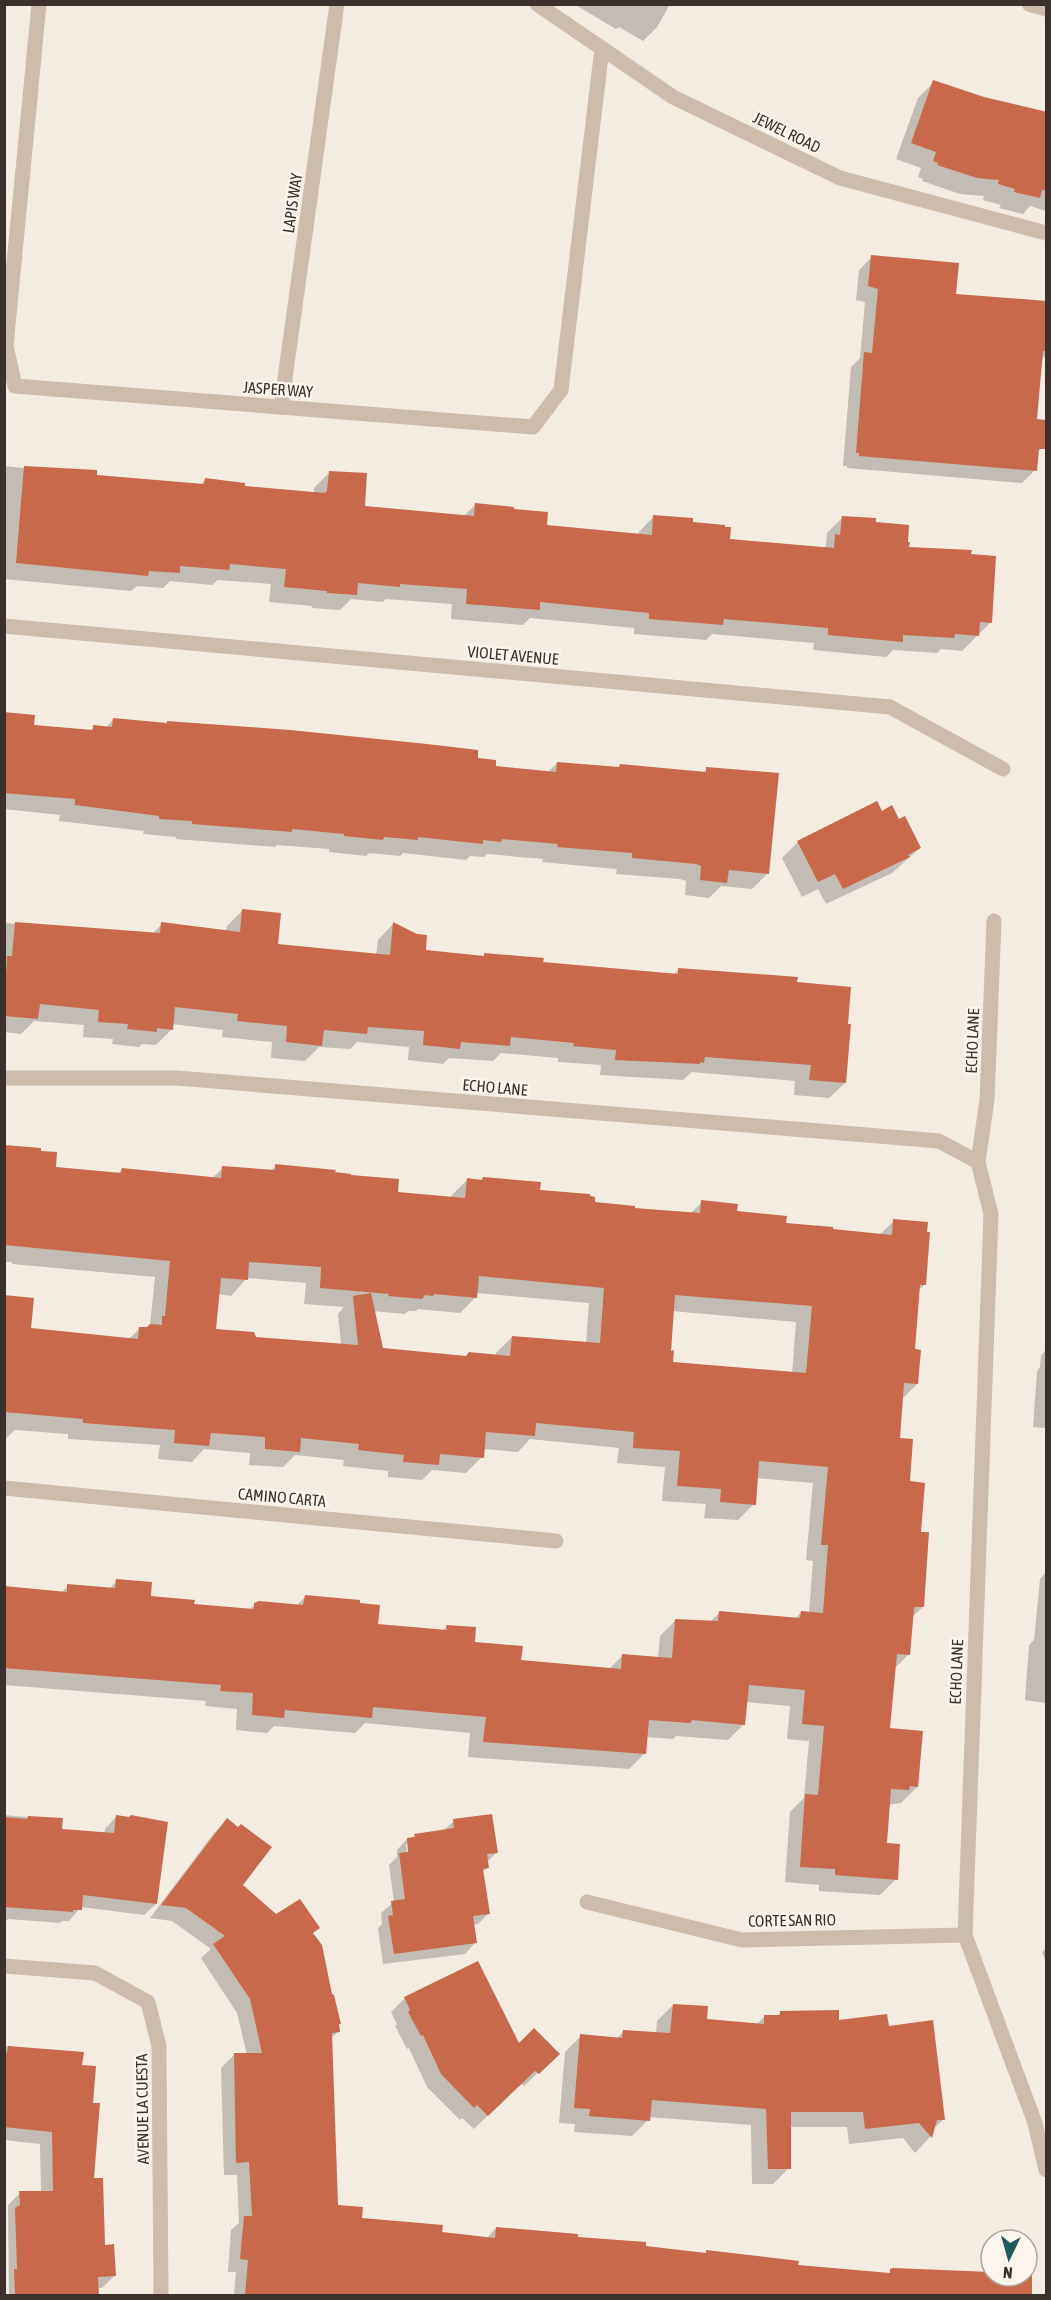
<svg xmlns="http://www.w3.org/2000/svg" width="1051" height="2300" font-family="'Asap Condensed',sans-serif">
<style>
.shadow{fill:#0003;fill-rule:evenodd}
.building{fill:#c8694b;fill-rule:evenodd}
.lines{fill:none;stroke-linecap:round;stroke-linejoin:round}
.minor{stroke:#cdbbac;stroke-width:15}
.labels{text-anchor:middle;stroke-width:5;stroke-linejoin:round;paint-order:stroke}
.street-label{font-size:16px;fill:#3b302b;stroke:#fbf5ee}
</style>
<rect width="100%" height="100%" fill="#f4ebe1"/>
<g class="shadow">
<path d="M574,4H670L657,27L643,41L619,27L616,29Z"/>
<path d="M934,82L984,98L1046,114V211L1030,206L1023,214L999,208L1001,205L983,200L984,196L960,194L922,181L923,179L918,177L921,168L896,159L918,98Z"/>
<path d="M872,257L955,295L1046,302V355L1040,361L1035,420L1041,449L1037,453L1035,470L1022,483L847,468V466H843L851,367L860,358L865,302L856,300L859,270Z"/>
<path d="M4,466L200,486L205,480L243,487L314,493V488L330,472L363,507L464,516L475,505L513,510L545,526L638,535L639,532L654,516L691,523L728,540L823,548L826,546L827,533L842,518L874,524L908,548L990,623L962,651L941,649L937,653L893,650L886,657L813,650L814,643L712,634L706,640L634,634V628L530,618L523,625L451,619L452,604L386,599L383,602L351,599L340,610L312,608V606L269,602L271,584L218,580L212,585L170,581L163,588L137,586L131,591L4,579Z"/>
<path d="M4,713L32,726L89,731L94,727L105,728L114,719L476,760L494,768L548,772L557,763L617,769L620,766L703,773L707,769L768,873L752,889L721,886L709,898L685,895L686,881L680,879L616,874L617,869L542,862L543,859L487,854L484,857L470,856L466,860L403,853L400,856L369,853L366,856L329,852V849L277,845L275,847L176,839V837L143,834L144,831L59,821L60,815L4,809Z"/>
<path d="M882,813L898,821L920,848L892,873L826,904L818,889L802,897L782,858L798,842Z"/>
<path d="M243,910L276,946L376,955L378,940L393,924L424,951L482,957L485,955L542,964L673,975L679,969L796,984L845,1083L829,1098L794,1095L795,1081L692,1072L683,1080L600,1075L601,1065L558,1062V1058L501,1053L493,1061L449,1058L443,1064L408,1060L409,1047L357,1042L350,1049L319,1047L305,1061L271,1058L272,1042L222,1037L223,1030L172,1024V1029L156,1045L142,1044L139,1047L112,1044L113,1039L83,1037L84,1025L34,1021L21,1034L4,1032V923L152,934L162,924L226,931L227,926Z"/>
<path d="M4,1147L55,1168L118,1174L122,1169L212,1178L223,1168L270,1171L276,1166L334,1174L396,1194L451,1199V1196L467,1180L480,1181L483,1178L593,1203L634,1209L690,1214L702,1202L735,1213L785,1224L831,1231L879,1235L894,1221L924,1285L919,1290L913,1350L917,1384L902,1399L898,1439L919,1533L923,1607L912,1617L909,1654L894,1669L889,1729L917,1787L901,1803L888,1805L885,1844L896,1879L880,1895L819,1891V1885L785,1882L790,1812L804,1798L809,1741L787,1739L790,1706L746,1702L744,1724L728,1740L676,1736L673,1739L646,1737L645,1753L629,1769L468,1757L470,1733L365,1723L355,1733L274,1726L267,1733L236,1730L237,1709L205,1706L206,1701L4,1685V1588L61,1593L68,1586L109,1589L117,1581L149,1598L193,1605L249,1610L255,1604L296,1606L306,1596L377,1626L442,1631L447,1626L473,1643L520,1661L609,1669L622,1656L658,1659L660,1636L676,1620L710,1622L720,1612L795,1619L801,1612L809,1613L813,1561L806,1560L813,1483L756,1478L754,1504L738,1520L704,1518L706,1504L662,1501L665,1467L617,1463L619,1448L530,1439L518,1452L483,1449L482,1457L466,1473L432,1470L422,1480L388,1477V1471L343,1466L344,1460L295,1455L283,1467L249,1465L250,1453L204,1449L192,1462L158,1459L160,1445L68,1439V1434L15,1430L4,1440V1297L29,1329L128,1340L140,1328L147,1329L150,1325L155,1277L12,1264V1262H4ZM247,1278L306,1283L304,1304L344,1307L338,1314L341,1345L255,1339L215,1330L218,1294L231,1296ZM476,1293L589,1303L586,1344L512,1337L496,1353V1356L466,1357L381,1350L373,1311L405,1314L408,1311H416L418,1309L460,1313L476,1297ZM672,1311L796,1322L792,1374L672,1363L670,1352Z"/>
<path d="M1046,1336V1428L1033,1427L1037,1371L1040,1367L1041,1355L1045,1351Z"/>
<path d="M1046,1572V1703L1025,1700L1029,1645L1034,1640L1040,1579Z"/>
<path d="M4,1815L61,1820L60,1830L104,1834L105,1829L116,1817L156,1904L144,1915L81,1907L69,1921H62L60,1923L8,1919L4,1923Z"/>
<path d="M227,1820L241,1886L276,1915L318,1928L312,1934L339,2031L330,2039L336,2206L360,2220L486,2239L496,2228L705,2254L707,2252L797,2266L889,2274L893,2269L991,2273V2276L1008,2281L1007,2296H234L236,2272H228L231,2230L239,2223L237,2175H224L221,2068L234,2055H247L237,2013L201,1958L211,1949L172,1921L150,1918L214,1833Z"/>
<path d="M454,1821L497,1852L487,1862V1868L482,1872L488,1914L478,1924L473,1925L475,1943L465,1954L383,1964L378,1928L382,1924L381,1913L394,1902L389,1865L397,1857V1850L407,1839L415,1836L443,1831ZM406,1844H409L408,1859Z"/>
<path d="M1046,1948V1963L1042,1952Z"/>
<path d="M405,1998L518,2045L558,2054L524,2086L521,2083L474,2129L462,2118L460,2120L427,2087L409,2048L407,2049L395,2026L397,2024L391,2012Z"/>
<path d="M673,2005L705,2021L756,2025L764,2017H776L781,2012L887,2027L944,2119L932,2130L930,2137L915,2153L903,2138L849,2144L847,2127H789V2168L773,2184H752L751,2125L649,2117L648,2120L632,2136L574,2132L575,2124L559,2123L565,2052L581,2036L616,2039L623,2032L656,2034L657,2021Z"/>
<path d="M4,2046L82,2054L81,2066L91,2104L92,2180L103,2246L114,2276L102,2288H98V2296H9L8,2205L20,2193L41,2192L40,2144L4,2140Z"/>
</g>
<g class="building">
<path d="M933,80L984,97L1047,112V191L1042,190L1040,198L1014,192L1015,189L998,184L999,180L977,178L937,165L938,163L933,161L936,152L911,143Z"/>
<path d="M871,255L959,263L956,294L1047,301V351H1043L1037,419L1047,420V429L1045,449H1039L1037,471L859,456V453H856L864,352L872,353L878,289L868,286Z"/>
<path d="M24,466L97,470V475L204,484L205,478L245,483V486L325,493L327,491L329,471L367,473L365,506L474,516L475,503L514,507V509L548,512L547,525L652,535L653,515L693,518V522L725,525V527H731L730,539L834,548L835,534L840,535L842,516L876,518V522L909,525L908,542H910L909,547L972,550L971,554L996,556L992,623L980,622L979,636L955,634L954,638L903,635V642L828,635V628L724,619L723,625L649,619V613L540,602V610L466,604L467,589L400,584V587L358,583L357,595L327,593V591L284,587L286,569L230,564L229,570L180,566V573L149,571L148,576L16,563Z"/>
<path d="M4,712L35,715L34,725L93,730V725L112,727L113,718L167,723V721L290,730L427,744L478,750V758L496,760V766L556,772L557,762L619,767L620,764L706,772V767L779,773L769,874L729,870L727,883L700,880L701,866L696,864L632,858V853L557,847L558,844L502,839L501,842L483,840V844L418,837V840L384,837L383,840L344,836V834L292,829V832L192,824V821L159,819V816L75,805V799L4,793Z"/>
<path d="M877,801L882,811L892,805L899,819L905,816L921,848L908,855L910,857L843,889L835,874L818,882L797,841Z"/>
<path d="M242,909L281,913L278,944L390,955L393,922L417,934L427,935L426,950L484,956V953L544,958L543,962L678,974V968L798,977L797,982L851,987L848,1024H851L846,1083L809,1080L811,1065L705,1057L704,1063L700,1062V1064L615,1060L616,1050L573,1046L574,1043L511,1037L510,1046L461,1042L460,1049L423,1045L424,1031L368,1027L367,1034L324,1030L322,1046L286,1042L287,1026L237,1021L238,1014L175,1007L173,1030L157,1028V1032L127,1029L128,1024L98,1022L99,1010L40,1004L38,1019L4,1016L7,956H12L15,922L160,933L161,922L240,932Z"/>
<path d="M4,1145L41,1148V1151L57,1152L56,1167L121,1173L122,1168L221,1178L222,1166L275,1170V1164L336,1170L335,1172L351,1174V1175L399,1179L398,1192L465,1198L467,1178L482,1180L483,1177L541,1182L540,1190L590,1194V1196L595,1197V1202L635,1206V1208L700,1213L701,1200L738,1204L737,1211L787,1216L786,1223L833,1227V1229L892,1235L893,1219L928,1222L927,1232H930L926,1285H920L915,1349L921,1350L918,1384L904,1383L900,1438L913,1439L910,1481L925,1483L921,1532H929L924,1607H915L914,1609L910,1655L897,1654L890,1728L923,1731L918,1787L910,1786L909,1790L891,1789L887,1843L900,1844L898,1880L835,1875V1869L800,1867L805,1794L818,1795L824,1726L802,1724L805,1690L749,1685L745,1725L692,1720L690,1723L649,1720L646,1754L483,1742L486,1717L373,1707L372,1718L285,1710L284,1718L252,1715L253,1693L220,1691L221,1685L4,1668V1586L67,1592V1584L115,1588L116,1579L152,1582L151,1596L195,1600L194,1604L254,1609V1603L259,1601L303,1605L305,1595L360,1600V1603L380,1605L378,1624L447,1630L446,1625L476,1627L475,1642L523,1646L521,1660L621,1669L622,1654L672,1658L675,1619L718,1621L719,1611L800,1618L801,1611L823,1613L828,1545H821L828,1467L759,1461L756,1505L720,1502L721,1489L677,1486L680,1451L633,1448L634,1432L536,1423L535,1436L486,1432L484,1458L440,1454L439,1465L403,1462L404,1455L358,1450L359,1444L301,1438L300,1452L265,1449V1437L211,1433L209,1446L174,1443L175,1430L83,1423V1419L4,1412V1295L34,1298L31,1328L138,1339L139,1327H147L150,1324L162,1325V1316H165L170,1261L4,1245ZM249,1262L321,1267L320,1288L389,1294L388,1296L422,1299L425,1295L433,1296L434,1294L477,1298L479,1276L604,1288L600,1343L512,1336L510,1356L469,1352L466,1356L383,1348L371,1293L353,1296L358,1345L256,1337L254,1332L216,1329L221,1278L248,1280ZM675,1295L812,1306L806,1373L673,1362L674,1350L671,1351Z"/>
<path d="M492,1814L498,1853L487,1854L489,1868L483,1869L490,1914L473,1916L477,1943L394,1954L388,1916L393,1915L391,1901L405,1899L399,1853L408,1852L407,1838L415,1837L414,1834L454,1828L453,1819Z"/>
<path d="M116,1815L129,1817L131,1815L168,1822L157,1904L83,1895L82,1910H73V1912L4,1907V1817L27,1819L28,1816L63,1818L62,1829L114,1833Z"/>
<path d="M227,1818L238,1827L241,1824L272,1847L243,1885L276,1914L300,1899L320,1928L313,1933L322,1945L332,1994L334,1995L341,2024H339L340,2032L332,2033L338,2205L363,2207L362,2218L443,2225L442,2232L495,2238L496,2227L578,2234V2237L646,2242V2246L706,2253V2250L799,2261L798,2265L890,2273V2269L893,2268L991,2272V2276H1027V2273H1032V2295H245L248,2260L240,2259L244,2216H252L249,2162L236,2163L234,2053H262L250,1999L213,1944L225,1936L186,1908L161,1905Z"/>
<path d="M478,1961L519,2043L534,2028L560,2054L539,2074L535,2071L488,2116L477,2105L474,2108L441,2074L423,2035L421,2036L408,2012L410,2010L404,1997Z"/>
<path d="M673,2004L708,2006L707,2019L764,2024V2015H780V2011L839,2010V2020L887,2014L889,2026L933,2020L945,2120H937L932,2138L919,2123L865,2129L863,2112H791V2169H768L766,2109L652,2100L650,2121L589,2116L590,2109L574,2108L580,2034L622,2038L623,2030L670,2033Z"/>
<path d="M8,2046L84,2052L82,2065L96,2066L93,2103H100L94,2178H103L105,2245L114,2244L116,2276L98,2277L99,2295H15L14,2269H17L15,2208L20,2205L19,2191H53L52,2132L4,2127V2053H7Z"/>
</g>
<g class="lines">
<g class="minor">
<path d="M39,4L6,346L15,386L533,427L561,390L602,48"/>
<path d="M537,4L673,97L840,178L1046,233"/>
<path d="M1029,4L1046,9"/>
<path d="M281,407L337,4"/>
<path d="M4,626L890,707L1003,769"/>
<path d="M994,921L987,1100L978,1162L991,1214L965,1935L1035,2123L1046,2170"/>
<path d="M4,1078H177L939,1141L978,1162"/>
<path d="M4,1488L556,1541"/>
<path d="M587,1902L742,1940L965,1935"/>
<path d="M4,1966L95,1973L148,2002L159,2046L161,2296"/>
</g>
</g>
<g class="labels">
<g class="street-label">
<text transform="translate(787 132) rotate(26)" y="6">JEWEL ROAD</text>
<text transform="translate(292 203) rotate(-82)" y="6">LAPIS WAY</text>
<text transform="translate(278 389) rotate(4)" y="6">JASPER WAY</text>
<text transform="translate(513 655) rotate(5)" y="6">VIOLET AVENUE</text>
<text transform="translate(972 1041) rotate(-88)" y="6">ECHO LANE</text>
<text transform="translate(495 1087) rotate(5)" y="6">ECHO LANE</text>
<text transform="translate(282 1497) rotate(5)" y="6">CAMINO CARTA</text>
<text transform="translate(956 1672) rotate(-88)" y="6">ECHO LANE</text>
<text transform="translate(792 1920) rotate(-1)" y="6">CORTE SAN RIO</text>
<text transform="translate(142 2109) rotate(-91)" y="6">AVENUE LA CUESTA</text>
</g>
</g>
<rect width="1051" height="2300" fill="none" stroke="#3b302b" stroke-width="12"/>
<g transform="translate(1009 2258) rotate(185)"><circle r="28" fill="#fbf5ee" stroke="#aea6a0" stroke-width="1.5"/>
<path d="M0-4.5L10 22L0 15L-10 22Z" fill="#1f5a5e"/>
<text y="-9" font-size="16" font-weight="bold" text-anchor="middle" fill="#3b302b">N</text>
</g>
</svg>
